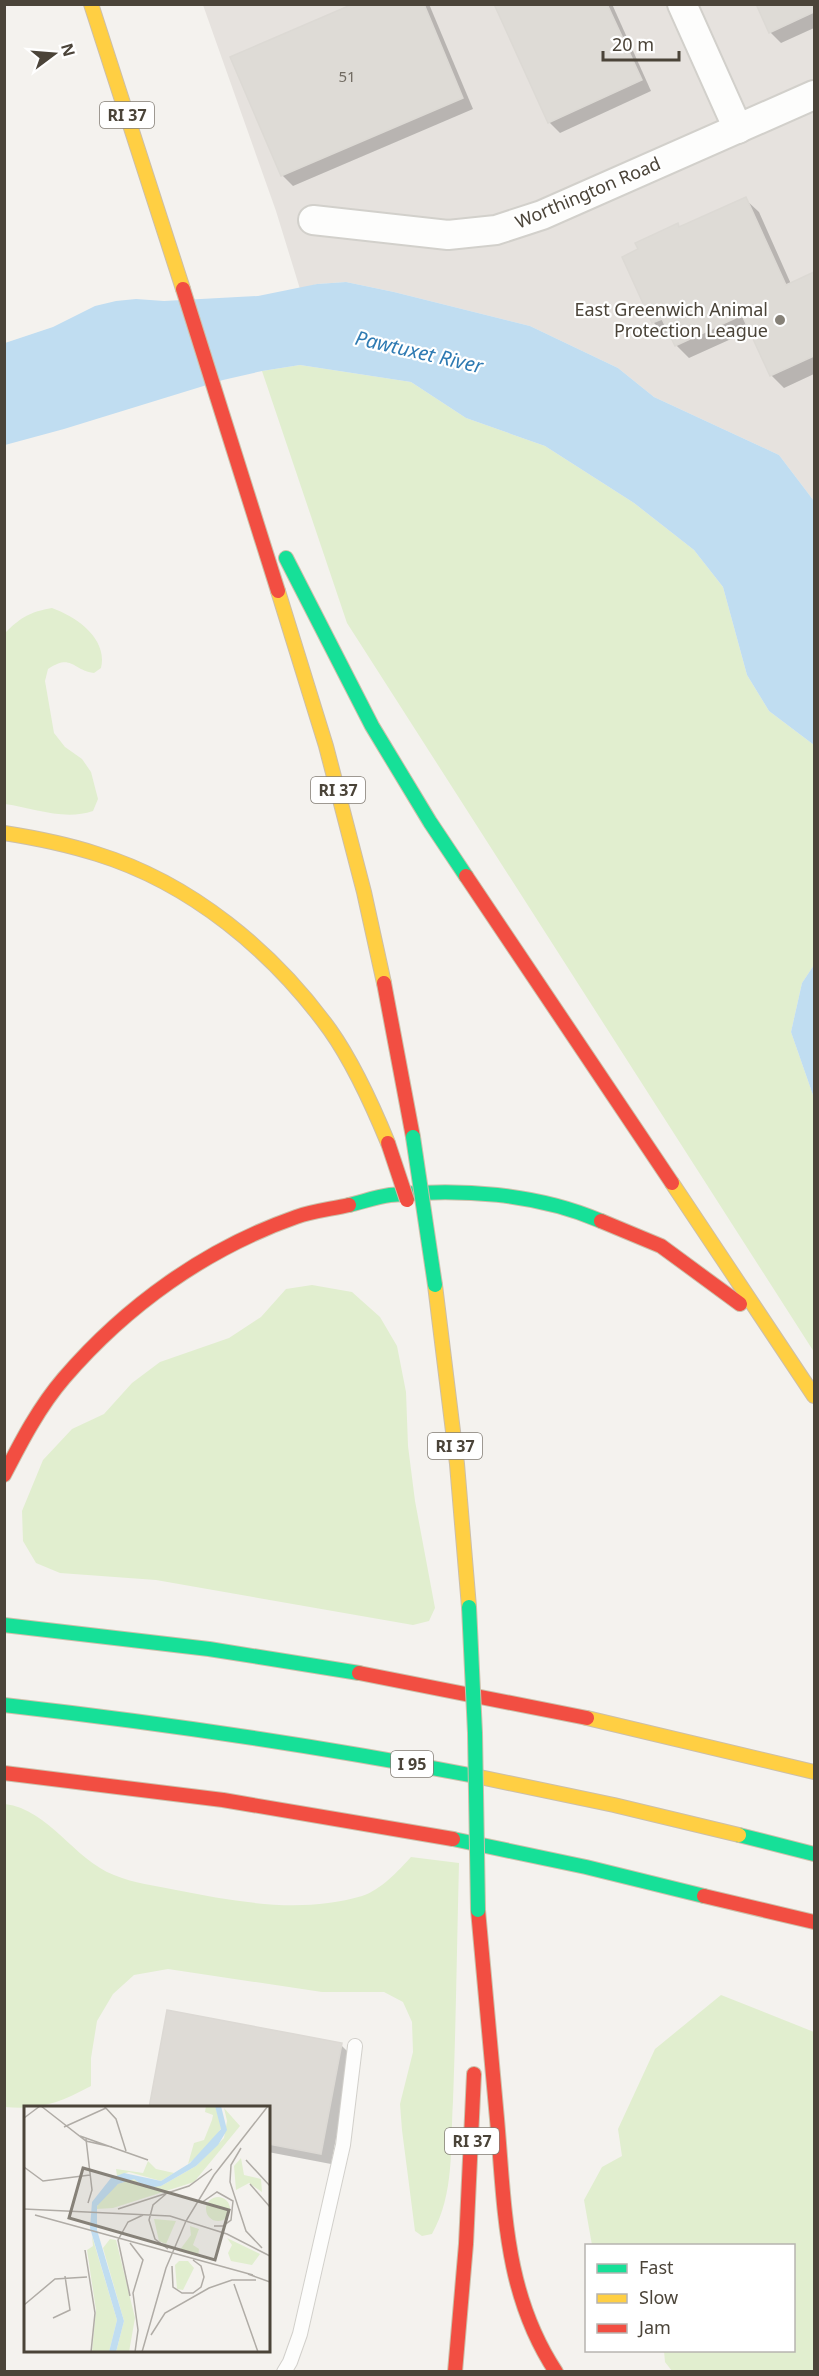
<svg xmlns="http://www.w3.org/2000/svg" width="819" height="2376" font-family="'Noto Sans',sans-serif">
<style>
.industrial{fill:#e6e2de}
.green{fill:#e1eecf}
.water{fill:#c0ddf1}
.shadow{fill:#0003}
.building{fill:#dedbd6;stroke:#dcd9d4;stroke-width:1.5}
.lines{fill:none;stroke-linecap:round;stroke-linejoin:round}
.lane-casing{stroke:#d2d0cb;stroke-width:16}
.street-casing{stroke:#d2d0cb;stroke-width:32}
.fast-casing{stroke:#ccbfa9;stroke-width:16}
.slow-casing{stroke:#ccbfa9;stroke-width:16}
.jam-casing{stroke:#ccbfa9;stroke-width:16}
.lane{stroke:#fdfdfc;stroke-width:14}
.street{stroke:#fdfdfc;stroke-width:28}
.fast{stroke:#16e098;stroke-width:14}
.slow{stroke:#ffcf43;stroke-width:14}
.jam{stroke:#f24e42;stroke-width:14}
.fast-bridge-casing{stroke:#ccbfa9;stroke-width:16;stroke-linecap:butt}
.jam-bridge-casing{stroke:#ccbfa9;stroke-width:16;stroke-linecap:butt}
.fast-bridge{stroke:#16e098;stroke-width:14}
.jam-bridge{stroke:#f24e42;stroke-width:14}
.poi-dot{fill:#868178;stroke:#fff;stroke-width:2}
.labels{text-anchor:middle;stroke-width:4.5;stroke-linejoin:round;paint-order:stroke}
.number-label{font-size:15px;fill:#706a61}
.shield{fill:#fff;stroke:#817c74;stroke-width:1.5}
.shield-label{font-size:16px;font-weight:bold;fill:#4b4439}
.street-label{font-size:18px;fill:#4b4439;stroke:#fff}
.poi-label{font-size:18px;fill:#4b4439;stroke:#fff;text-anchor:end}
.water-label{font-size:20px;font-style:italic;fill:#2e7ab2;stroke:#fff}
.inset-road{fill:none;stroke:#b0aca6;stroke-width:1.5}
.view{fill:#868178;fill-opacity:0.15;stroke:#868178;stroke-width:3}
.inset-edge{fill:none;stroke:#4b4439;stroke-width:3}
</style>
<rect width="100%" height="100%" fill="#f4f2ee"/>
<path class="industrial" d="M203,5H814V501L779,455L654,397L618,368L530,326L394,292L346,282L317,284L300,289L276,211Z"/>
<g class="green">
<path d="M300,365L411,382L466,418L545,446L634,503L694,550L723,587L747,675L769,711L814,745V965L802,983L791,1032L814,1098V1352L347,623L262,371Z"/>
<path d="M52,608C77,617 108,639 101,668L94,673C72,670 72,653 48,669L45,681L54,733L65,747L82,759L91,772L98,799L93,811C64,821 34,808 5,804V633C21,617 30,612 52,608Z"/>
<path d="M312,1285L352,1292L380,1317L397,1346L406,1392L408,1446L415,1501L435,1608L429,1621L413,1625L156,1580L60,1573L36,1563L23,1541L22,1511L43,1460L72,1429L104,1414L132,1383L160,1362L229,1338L261,1317L286,1289Z"/>
<path d="M5,1804C50,1810 73,1859 114,1875C133,1883 156,1886 176,1890C237,1902 301,1914 362,1896C381,1890 398,1871 411,1857L459,1863C457,1942 456,2021 453,2101C450,2147 455,2193 432,2234L422,2236L415,2231L402,2130L400,2104L413,2052L412,2022L403,2002L384,1992H322L168,1969L134,1975L113,1994L97,2021L91,2058V2086C59,2103 41,2110 5,2107Z"/>
<path d="M721,1995L814,2032V2371H672L665,2362L664,2351L794,2350V2246L592,2245L584,2200L602,2167L622,2156L618,2129L655,2049Z"/>
</g>
<g class="water">
<path d="M346,282L394,292L530,326L618,368L654,397L779,455L814,501V745L769,711L747,675L723,587L694,550L634,503L545,446L466,418L411,382L300,365L262,371L223,380L64,429L5,445V343L53,327L95,306L116,301L136,299L164,301L258,296L317,284Z"/>
<path d="M814,965V1098L791,1032L802,983Z"/>
</g>
<g class="shadow">
<path d="M357,4H429L473,109L293,186L282,175Z"/>
<path d="M495,4H612L651,91L560,133L549,122Z"/>
<path d="M758,4H814V28L781,43L770,32Z"/>
<path d="M745,199L759,212L791,284L814,274V374L784,388L771,375L751,330L689,358L676,345L671,333L666,335L653,322L640,250L678,225L680,228Z"/>
<path d="M341,2045L352,2056L331,2164L268,2152V2108Z"/>
</g>
<g class="building">
<path d="M353,4H424L463,98L281,176L230,57Z"/>
<path d="M494,4H607L642,80L548,123Z"/>
<path d="M756,4H814V12L769,33Z"/>
<path d="M746,197L786,285L814,272V356L770,376L742,315L675,346L662,319L652,323L622,257L638,249L635,243L678,223L679,227Z"/>
<path d="M167,2010L342,2043L321,2154L268,2144V2108H149Z"/>
</g>
<g class="lines">
<g class="lane-casing">
<path id="lane" d="M284,2372L290,2362L300,2334L343,2145L355,2046"/>
</g>
<g class="street-casing">
<g id="street">
<path d="M682,4L738,129"/>
<path d="M313,220L448,235L496,230L542,215L814,95"/>
</g>
</g>
<g class="fast-casing">
<g id="fast">
<path d="M286,558L372,726L430,822L466,876"/>
<path d="M349,1205C362,1202 376,1197 390,1195C459,1188 536,1193 601,1221"/>
<path d="M4,1625L209,1649L359,1673"/>
<path d="M4,1705C162,1723 319,1746 475,1776"/>
<path d="M739,1835L814,1854"/>
<path d="M453,1839L586,1867L704,1896"/>
</g>
</g>
<g class="slow-casing">
<g id="slow">
<path d="M91,4L183,289"/>
<path d="M278,591L326,746L364,892L384,983"/>
<path d="M4,833C36,838 66,844 97,854C191,883 273,951 330,1030C354,1064 372,1104 388,1143"/>
<path d="M672,1183L814,1396"/>
<path d="M435,1285L457,1464L469,1607"/>
<path d="M587,1718L814,1772"/>
<path d="M475,1776L614,1805L739,1835"/>
</g>
</g>
<g class="jam-casing">
<g id="jam">
<path d="M183,289L278,591"/>
<path d="M466,876L672,1183"/>
<path d="M384,983L413,1137"/>
<path d="M601,1221L661,1246L740,1304"/>
<path d="M4,1475C21,1442 39,1407 64,1378C126,1306 205,1249 296,1217C313,1211 332,1209 349,1205"/>
<path d="M359,1673L587,1718"/>
<path d="M4,1773L223,1800L453,1839"/>
<path d="M704,1896L814,1922"/>
<path d="M478,1910C484,1980 491,2049 497,2119C505,2209 504,2293 556,2372"/>
<path d="M455,2372L466,2244L474,2074"/>
</g>
</g>
<use href="#lane" class="lane"/>
<use href="#street" class="street"/>
<use href="#fast" class="fast"/>
<use href="#slow" class="slow"/>
<use href="#jam" class="jam"/>
<g class="fast-bridge-casing">
<g id="fast-bridge">
<path d="M413,1137L435,1285"/>
<path d="M469,1607L475,1733L478,1910"/>
</g>
</g>
<g class="jam-bridge-casing">
<path id="jam-bridge" d="M388,1143L407,1200"/>
</g>
<use href="#fast-bridge" class="fast-bridge"/>
<use href="#jam-bridge" class="jam-bridge"/>
</g>
<circle class="poi-dot" cx="780" cy="320" r="6"/>
<g class="labels">
<g class="number-label">
<text x="347" y="82">51</text>
</g>
<g class="shield">
<rect x="100" y="102" width="54" height="26" rx="4.5"/>
<rect x="311" y="777" width="54" height="26" rx="4.5"/>
<rect x="428" y="1433" width="54" height="26" rx="4.5"/>
<rect x="391" y="1751" width="42" height="26" rx="4.5"/>
<rect x="445" y="2128" width="54" height="26" rx="4.5"/>
</g>
<g class="shield-label">
<text x="127" y="121">RI 37</text>
<text x="338" y="796">RI 37</text>
<text x="455" y="1452">RI 37</text>
<text x="412" y="1770">I 95</text>
<text x="472" y="2147">RI 37</text>
</g>
<g class="street-label">
<text transform="translate(588 193) rotate(-23)" y="6">Worthington Road</text>
</g>
<g class="poi-label">
<text x="768" y="316">East Greenwich Animal<tspan x="768" dy="21">Protection League</tspan></text>
</g>
<g class="water-label">
<text transform="translate(419 352) rotate(13)" y="7">Pawtuxet River</text>
</g>
</g>
<g transform="translate(24 2106)">
<rect width="246" height="246" fill="#f4f2ee"/>
<path d="M182,0H191L198,21L185,40L164,58L170,37L180,34L188,14L189,9L181,6ZM200,2L216,20L170,76L89,102L72,103L76,94L91,79L110,73L119,80H137L172,60L200,32L203,15ZM217,52L220,69L237,73L238,86L225,77L212,84L210,60ZM124,55L132,63L150,67L137,75L105,66L93,70L92,63L119,67ZM182 103a12 12 0 1 1 24 0a12 12 0 1 1-24 0ZM130,113L152,115L142,138L135,135ZM166,120L175,123L169,139L175,143L174,150L155,145L167,129ZM68,130L93,214L85,246H68L72,204L63,144L69,140ZM203,132L236,148L228,159L207,155L204,147L208,139ZM86,133L92,134L111,212L105,246H92L100,215L79,142ZM155,155H164L170,162L159,184L153,183L151,159Z" fill="#e1eecf"/>
<path d="M191,0H197L203,24L194,39L172,60L137,80L122,82L110,73L94,78L73,100V124L100,215L92,246H85L93,214L66,122L68,96L87,72L100,67L137,75L166,57L197,23Z" fill="#c0ddf1"/>
<path class="inset-road" d="M17,0L62,35L88,41M80,0L92,13L102,45M0,12L16,0M40,21L82,2M56,30L124,54M62,33L68,84L64,97M217,42L207,59L206,76L222,125L238,142M222,54L246,80M0,61L19,75L66,69M226,78L246,101M142,88L129,99L125,114L131,133L144,143M177,97L193,86L209,95L207,114L199,120H190M0,103L146,110L203,128L246,150M94,103L165,80L188,63M11,109L229,169M106,137L119,154L109,187L114,224L111,246M61,144L71,207L67,246M148,160L149,181L158,187H169L177,181L180,171L177,160L169,154M224,168L246,176M210,178L234,246M106,190L94,134L104,116L119,109M0,199L31,173L63,171M29,212L46,204L41,170M127,229L141,207L185,182L208,174H232M118,246L142,162L162,115L190,69L244,0"/>
<path class="view" d="M59,62L205,104L191,154L45,112Z"/>
<rect width="246" height="246" class="inset-edge"/>
</g>
<rect width="819" height="2376" fill="none" stroke="#4b4439" stroke-width="12"/>
<rect x="585" y="2244" width="210" height="108" fill="#ffffff" stroke="#b7b4b0" stroke-width="1.5"/>
<rect x="597" y="2264" width="30" height="9" fill="#16e098" stroke="#b7b4b0" stroke-width="1.5"/>
<text x="639" y="2274" font-size="18" fill="#4b4439">Fast</text>
<rect x="597" y="2294" width="30" height="9" fill="#ffcf43" stroke="#b7b4b0" stroke-width="1.5"/>
<text x="639" y="2304" font-size="18" fill="#4b4439">Slow</text>
<rect x="597" y="2324" width="30" height="9" fill="#f24e42" stroke="#b7b4b0" stroke-width="1.5"/>
<text x="639" y="2334" font-size="18" fill="#4b4439">Jam</text>
<g transform="translate(54 54) rotate(74)" stroke="#ffffff" stroke-width="4.5" paint-order="stroke">
<path d="M0-4.5L10 22L0 15L-10 22Z" fill="#4b4439"/>
<text y="-9" font-size="16" font-weight="bold" text-anchor="middle" fill="#4b4439">N</text>
</g>
<path d="M603 51v9h76v-9" fill="none" stroke="#4b4439" stroke-width="3"/>
<text x="612" y="51" font-size="18" fill="#4b4439" stroke="#ffffff" stroke-width="4.5" paint-order="stroke">20 m</text>
</svg>
